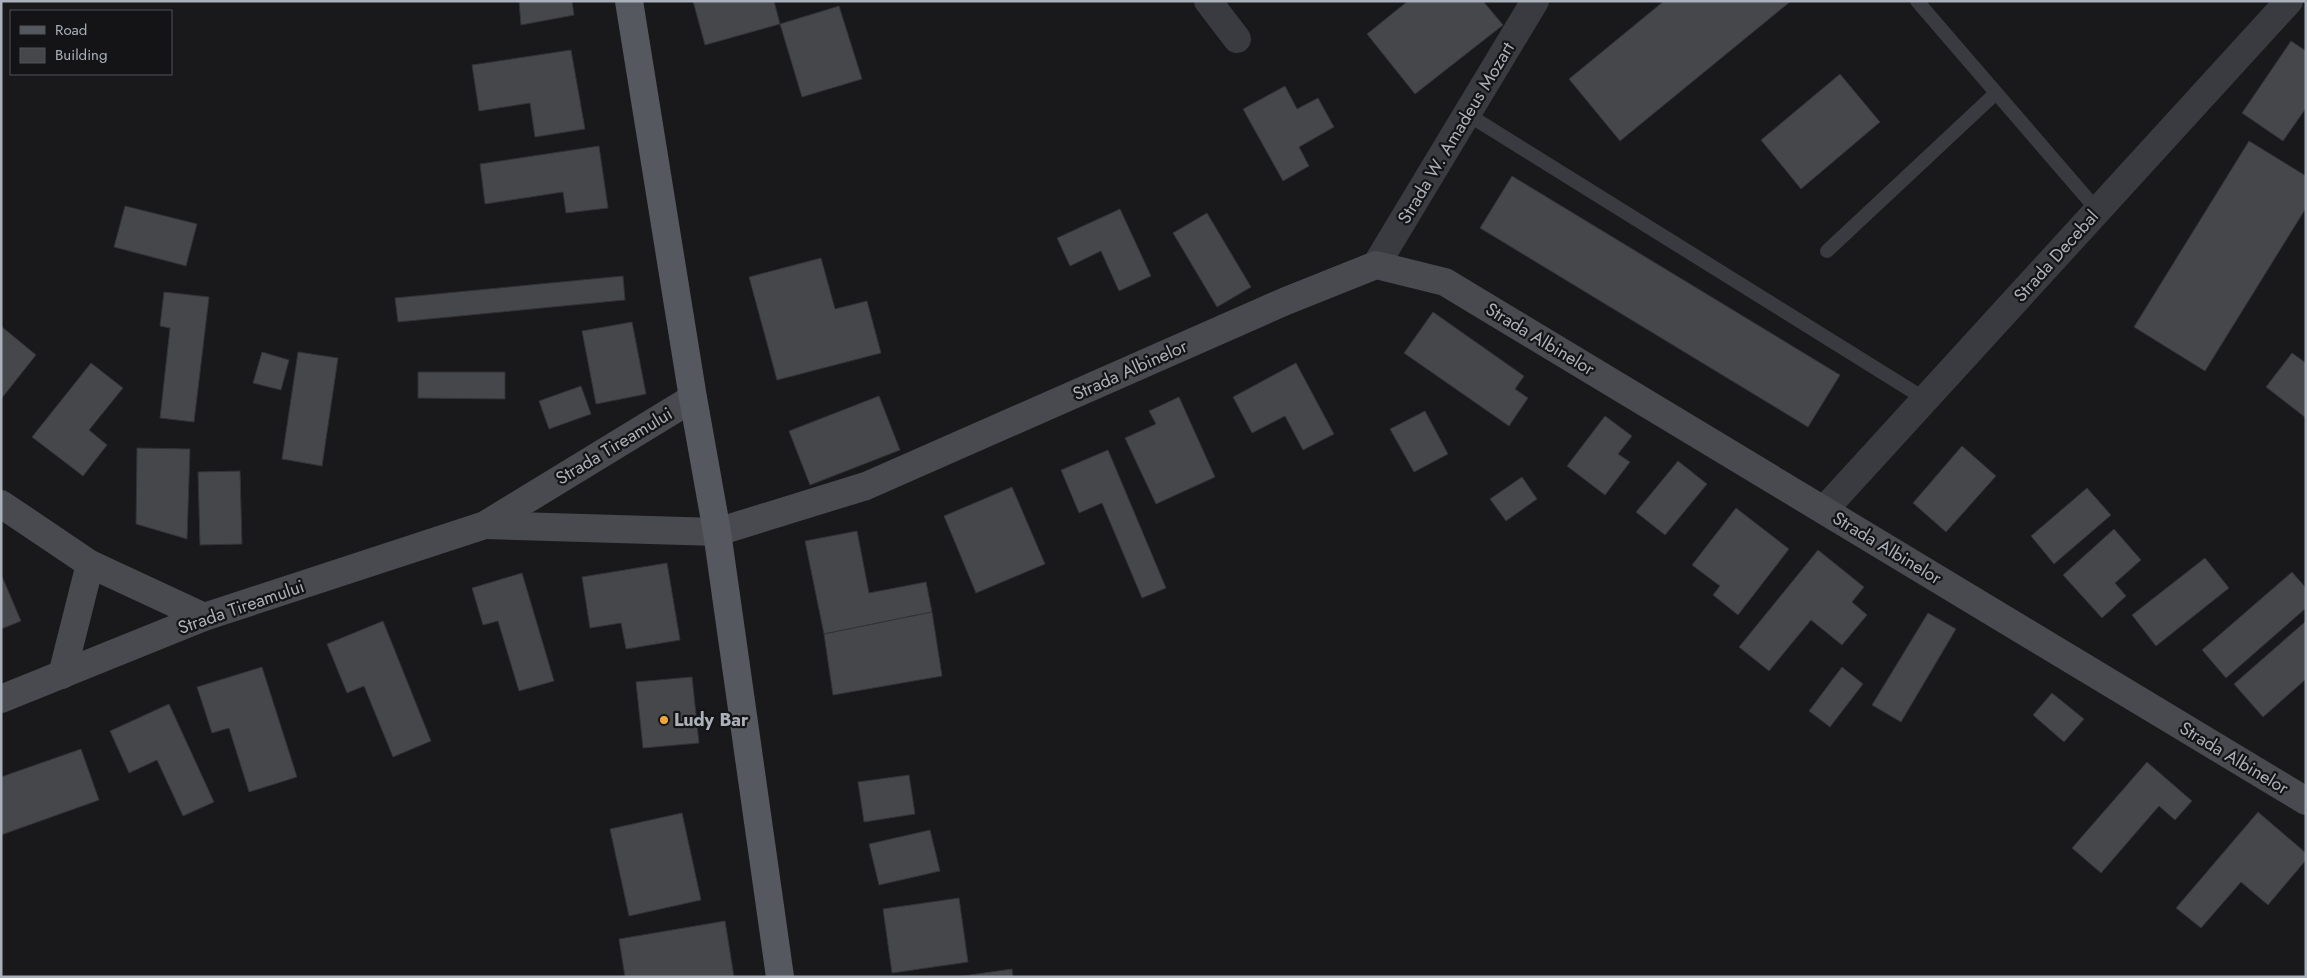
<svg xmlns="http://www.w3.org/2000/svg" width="2307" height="978" font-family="Jost,sans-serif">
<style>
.building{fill:#45474b;stroke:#333337}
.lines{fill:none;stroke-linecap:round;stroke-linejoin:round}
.lane{stroke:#3a3b40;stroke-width:14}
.street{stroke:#3a3b40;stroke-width:28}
.secondary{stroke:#484a50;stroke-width:28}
.primary{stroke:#56585f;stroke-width:28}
.poi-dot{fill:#efa73d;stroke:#141416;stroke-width:2}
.labels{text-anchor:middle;stroke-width:4.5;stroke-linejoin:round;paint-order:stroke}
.street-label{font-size:18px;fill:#abb1ba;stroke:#141416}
.poi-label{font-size:18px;font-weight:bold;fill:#abb1ba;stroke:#141416;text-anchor:start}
</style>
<rect width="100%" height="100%" fill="#19191b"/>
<g class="building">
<path d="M519,1H572L574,15L521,25Z"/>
<path d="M693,1H774L780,24L705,45Z"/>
<path d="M1408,1H1483L1503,25L1415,94L1367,34Z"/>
<path d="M1664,1H1791L1620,141L1569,79Z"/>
<path d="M839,6L862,79L802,97L780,24Z"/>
<path d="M2291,41L2306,51V108L2283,141L2242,113Z"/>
<path d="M571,50L585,129L535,137L530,103L479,111L472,65Z"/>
<path d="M1840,74L1880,122L1801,189L1761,140Z"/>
<path d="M1285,86L1297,109L1318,98L1334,127L1299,147L1309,166L1283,181L1243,109Z"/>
<path d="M2249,141L2306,176V208L2205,371L2134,327Z"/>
<path d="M599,146L608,208L566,213L563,192L485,204L480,164Z"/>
<path d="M1512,176L1840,375L1808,427L1480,228Z"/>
<path d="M125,206L197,224L186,266L114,247Z"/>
<path d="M1120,209L1151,276L1119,291L1101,251L1070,266L1057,238Z"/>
<path d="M1207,213L1251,287L1217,307L1173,233Z"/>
<path d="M821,258L835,309L867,301L881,353L777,380L749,277Z"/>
<path d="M623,276L625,300L398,322L395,298Z"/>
<path d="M164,292L209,297L194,422L160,418L170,328L160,326Z"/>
<path d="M1433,312L1524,376L1515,389L1528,398L1509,426L1404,353Z"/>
<path d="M632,322L646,394L596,404L582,331Z"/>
<path d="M1,326L36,355L1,399Z"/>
<path d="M262,352L289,360L281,390L253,383Z"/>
<path d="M298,352L338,358L322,466L282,459Z"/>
<path d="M2292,353L2306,363V418L2266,387Z"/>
<path d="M91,363L123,388L89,430L107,445L83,476L32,437Z"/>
<path d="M1296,363L1334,434L1303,450L1285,416L1252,433L1233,397Z"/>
<path d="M418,372H505V399L418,398Z"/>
<path d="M581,386L591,414L549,429L539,401Z"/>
<path d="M879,396L900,450L810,485L789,431Z"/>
<path d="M1179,397L1215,477L1156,504L1125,438L1156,424L1149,411Z"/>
<path d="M1425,411L1448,454L1414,472L1390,429Z"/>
<path d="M1605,416L1632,436L1618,454L1630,462L1605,495L1567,466Z"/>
<path d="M1962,446L1996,476L1946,532L1913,503Z"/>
<path d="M137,448L190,449L187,539L136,524Z"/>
<path d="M1108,450L1166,588L1142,598L1102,503L1079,513L1061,470Z"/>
<path d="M1678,461L1707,484L1665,535L1636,512Z"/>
<path d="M240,471L242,544L200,545L198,472Z"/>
<path d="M1522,477L1537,499L1506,521L1490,499Z"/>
<path d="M1012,487L1045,564L976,593L944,516Z"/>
<path d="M2087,488L2111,515L2054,564L2031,536Z"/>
<path d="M1736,508L1789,549L1738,615L1713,595L1720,586L1692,565Z"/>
<path d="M2114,529L2141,560L2115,583L2126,596L2102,618L2063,575Z"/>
<path d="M857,531L869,593L926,582L932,612L824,634L805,541Z"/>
<path d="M1818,550L1864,587L1852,602L1867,615L1842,645L1811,620L1769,671L1739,647Z"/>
<path d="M2205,558L2229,588L2156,646L2132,615Z"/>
<path d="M667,563L680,640L626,649L621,623L590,628L582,577Z"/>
<path d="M2292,572L2306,588V608L2226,678L2202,650Z"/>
<path d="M522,573L554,681L519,691L498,621L483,625L472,588Z"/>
<path d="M1,574L21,621L1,629Z"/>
<path d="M932,612L942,676L833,695L824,634Z"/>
<path d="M1928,613L1956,629L1901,722L1872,705Z"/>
<path d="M383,621L431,741L393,757L364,686L347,693L327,644Z"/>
<path d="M2306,621V679L2263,717L2234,684Z"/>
<path d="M262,667L297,777L249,792L229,728L212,733L197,687Z"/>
<path d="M1842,667L1863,684L1830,727L1809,711Z"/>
<path d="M692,677L699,743L643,748L636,682Z"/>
<path d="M2052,693L2084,719L2064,742L2033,715Z"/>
<path d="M169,704L214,802L183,816L157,760L129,773L110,731Z"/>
<path d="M81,749L99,800L1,835V777Z"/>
<path d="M2147,762L2192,801L2175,820L2159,806L2101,873L2072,848Z"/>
<path d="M909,775L915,814L864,822L858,782Z"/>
<path d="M2258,812L2306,853V860L2268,905L2241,882L2201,928L2176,908Z"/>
<path d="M682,813L701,900L629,916L610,829Z"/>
<path d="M930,830L940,871L879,885L869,844Z"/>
<path d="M959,898L968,962L892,973L883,909Z"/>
<path d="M725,921L734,977H625L619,939Z"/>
<path d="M1012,969L1013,977H956Z"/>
</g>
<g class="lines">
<g class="lane">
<path d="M1917,1L2098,211"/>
<path d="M1467,114L1925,399"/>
<path d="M1827,251L1996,93"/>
</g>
<g class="street">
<path d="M1208,1L1237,39"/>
<path d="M1376,265L1535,1"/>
<path d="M1824,510L2289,1"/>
</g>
<g class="secondary">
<path d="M1,504L90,564L204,617"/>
<path d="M485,525L717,532L866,486L1286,301L1376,265L1445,282L2306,801"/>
<path d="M62,675L90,564"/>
<path d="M1,699L204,617L485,525L693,398"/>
</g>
<path class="primary" d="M629,1L693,398L717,532L780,977"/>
</g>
<circle class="poi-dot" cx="664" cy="720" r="5"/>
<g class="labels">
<g class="street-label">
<text transform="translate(1456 133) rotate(-59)" y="6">Strada W. Amadeus Mozart</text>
<text transform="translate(2056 256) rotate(-48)" y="6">Strada Decebal</text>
<text transform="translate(1540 339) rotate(31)" y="6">Strada Albinelor</text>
<text transform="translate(1130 370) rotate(-24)" y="6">Strada Albinelor</text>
<text transform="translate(614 446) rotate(-31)" y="6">Strada Tireamului</text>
<text transform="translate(1887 548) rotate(31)" y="6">Strada Albinelor</text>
<text transform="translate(241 607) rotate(-19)" y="6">Strada Tireamului</text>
<text transform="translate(2234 758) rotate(31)" y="6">Strada Albinelor</text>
</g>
<g class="poi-label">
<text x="674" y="726">Ludy Bar</text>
</g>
</g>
<rect width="2307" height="978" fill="none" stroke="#abb1ba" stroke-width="5"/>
<rect x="10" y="10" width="162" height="65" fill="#141416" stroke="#505358"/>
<rect x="20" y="26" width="25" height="8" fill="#56585f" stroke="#505358"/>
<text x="55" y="35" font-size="15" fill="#abb1ba">Road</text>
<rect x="20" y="48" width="25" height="15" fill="#45474b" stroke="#505358"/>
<text x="55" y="60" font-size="15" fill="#abb1ba">Building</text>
</svg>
